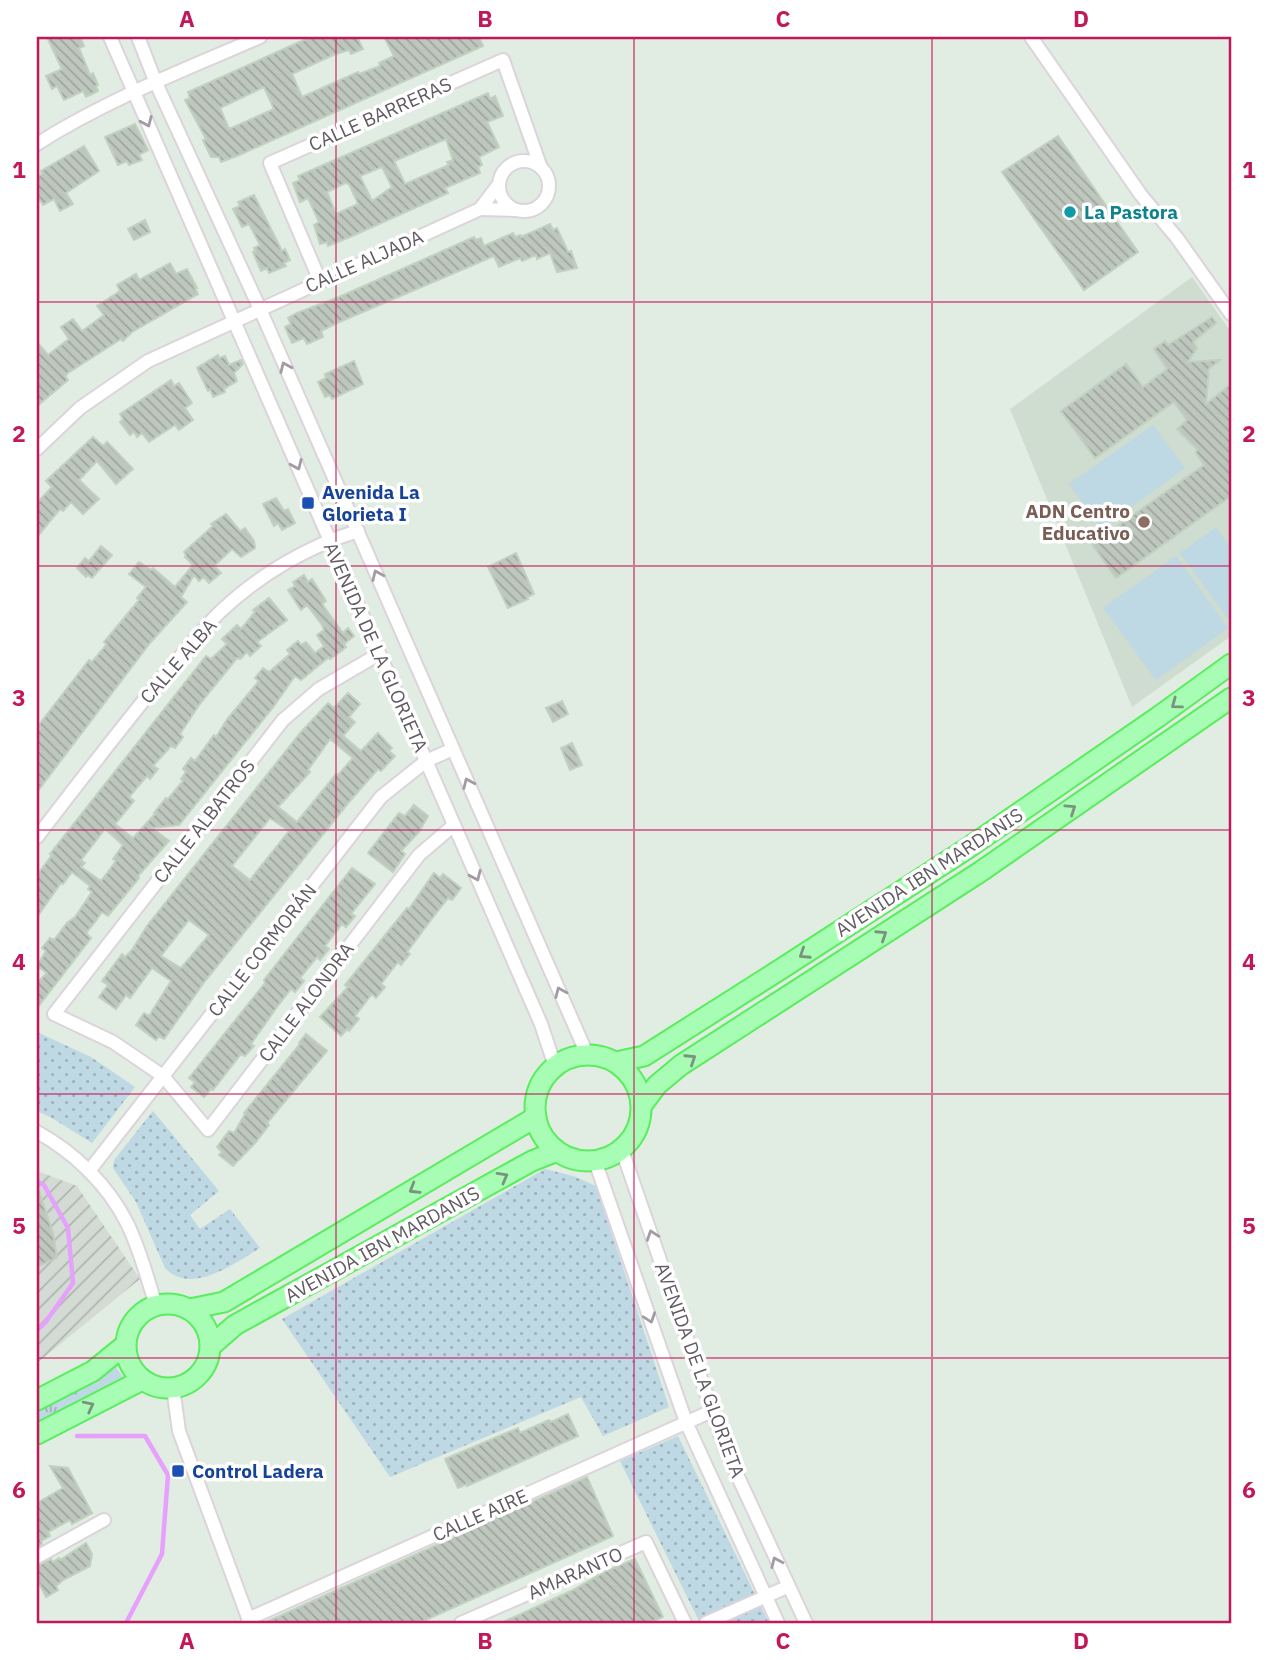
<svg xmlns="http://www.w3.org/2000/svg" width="1268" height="1660" font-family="'IBM Plex Sans',sans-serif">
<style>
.industrial{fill:url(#industrial-furrows)}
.education{fill:#cfdcd0}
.grass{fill:url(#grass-tufts)}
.park{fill:url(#park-dots)}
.garden{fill:#bed8e4}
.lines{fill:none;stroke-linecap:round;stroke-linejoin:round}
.stream{stroke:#e5a1fc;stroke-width:4.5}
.building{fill:url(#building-back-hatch);stroke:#c0d1c0;stroke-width:2;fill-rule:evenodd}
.minor-casing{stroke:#dbd4db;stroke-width:16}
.primary-casing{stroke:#5aed5e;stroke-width:23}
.minor{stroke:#fff;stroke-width:12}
.primary{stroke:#a6fdb3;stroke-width:19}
.oneway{stroke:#a09ca1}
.oneway2{stroke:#79937e}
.grid{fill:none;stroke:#c2185b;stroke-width:2;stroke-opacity:0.55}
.culture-dot{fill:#0f9aa8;stroke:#fff;stroke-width:2.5}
.transit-dot{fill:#1a4fb4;stroke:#fff;stroke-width:2.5}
.education-dot{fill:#8d6e63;stroke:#fff;stroke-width:2.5}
.labels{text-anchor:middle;stroke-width:7;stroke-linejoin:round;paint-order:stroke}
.street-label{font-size:19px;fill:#615a62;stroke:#fff}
.culture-label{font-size:19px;font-weight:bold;fill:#0d838f;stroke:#fff;text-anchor:start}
.transit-label{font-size:19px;font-weight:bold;fill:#164399;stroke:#fff;text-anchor:start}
.education-label{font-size:19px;font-weight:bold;fill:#785e54;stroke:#fff;text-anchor:end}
.neatline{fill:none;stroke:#c2185b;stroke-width:2.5}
.grid-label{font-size:23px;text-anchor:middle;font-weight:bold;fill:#c2185b}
</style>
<defs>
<pattern id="industrial-furrows" width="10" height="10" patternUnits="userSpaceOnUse" patternTransform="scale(1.75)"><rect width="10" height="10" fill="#d4dbd4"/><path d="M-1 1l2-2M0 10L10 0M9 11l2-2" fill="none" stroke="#afb5af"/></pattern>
<pattern id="grass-tufts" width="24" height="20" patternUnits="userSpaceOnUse" patternTransform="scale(1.75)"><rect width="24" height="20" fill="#bed8e4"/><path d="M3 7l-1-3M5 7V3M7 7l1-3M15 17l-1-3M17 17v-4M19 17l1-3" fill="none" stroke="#9eb2bc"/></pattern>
<pattern id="park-dots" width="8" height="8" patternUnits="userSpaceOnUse" patternTransform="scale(1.75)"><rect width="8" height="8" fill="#bed8e4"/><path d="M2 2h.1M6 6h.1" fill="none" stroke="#9eb2bc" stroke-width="1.8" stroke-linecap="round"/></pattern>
<pattern id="building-back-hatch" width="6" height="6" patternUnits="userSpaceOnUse" patternTransform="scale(1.75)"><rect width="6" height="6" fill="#bec7be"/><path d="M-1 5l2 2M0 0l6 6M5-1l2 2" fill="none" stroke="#9ea59e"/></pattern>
</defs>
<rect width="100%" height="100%" fill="#e1ece2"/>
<path class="industrial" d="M37,1171L77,1186L140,1279L37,1363Z"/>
<path class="education" d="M1192,277L1231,332V636L1132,707L1010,409Z"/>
<path class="grass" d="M116,1367L123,1377L37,1422V1412Z"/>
<g class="park">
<path d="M37,1032L91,1057L135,1087L92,1143L52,1118L37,1111Z"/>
<path d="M153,1111L219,1191L190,1215L200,1229L230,1209L260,1248C235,1263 191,1296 165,1268L136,1202L113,1168L114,1160Z"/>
<path d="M545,1169L573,1176L596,1186L669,1407L603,1436L581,1397L390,1477L282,1319Z"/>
<path d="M678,1436L769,1623H700L620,1461Z"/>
</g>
<g class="garden">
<path d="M1153,425L1185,468L1101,529L1069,484Z"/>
<path d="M1216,527L1231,549V623L1180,553Z"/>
<path d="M1176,556L1228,628L1156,680L1103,608Z"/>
</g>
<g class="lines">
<g class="stream">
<path d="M37,1182L44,1185L68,1228L73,1283L45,1323L37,1330"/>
<path d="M77,1436H145L168,1475L162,1554L126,1623"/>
</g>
</g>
<g class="building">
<path d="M47,37H80L84,46L79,48L90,75L93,73L98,85L96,86L98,91L86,97L83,91L64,100L57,86L52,89L46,76L62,69Z"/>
<path d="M302,37H357L363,49L351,54L349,50L333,55L292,74L302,97L358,72L359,74L380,66L379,63L394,56L384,37H479L483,46L237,156L221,162L219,157H211L203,140L206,139L185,100L190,98L188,92L295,44L304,40ZM264,87L274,109L229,129L220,108Z"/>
<path d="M488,93L490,99L495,96L503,116L487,122L499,147L479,157L482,165L478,167L480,173L445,188L448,193L350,237L328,246L327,242L320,244L314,225L319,222L308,198L300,202L293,183L300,180L298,176ZM446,139L453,160L447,162L449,165L405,184L394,161ZM382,167L392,187L372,201L360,176ZM345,183L349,184L358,204L336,214L327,192Z"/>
<path d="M135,124L148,150L139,155L142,160L129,165L127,161L118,165L105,137Z"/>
<path d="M1058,136L1138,252L1084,290L1002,172Z"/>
<path d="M84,146L99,171L66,193L73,204L60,211L54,199L43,205L37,195V177L42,174L41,171Z"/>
<path d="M254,195L282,251L285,249L290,260L284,263L286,266L269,273L267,268L261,271L253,252L255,251L254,248L260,245L249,224L242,227L233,209L240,206L238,202Z"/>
<path d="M145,220L150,232L134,240L128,229Z"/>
<path d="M550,224L553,230L557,228L568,252L571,251L577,268L557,272L550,253L537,259L536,255L522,261L520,258L499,267L494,256L337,323L321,331L323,337L307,344L304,338L292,343L285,327L291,324L288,318L297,313L339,297L474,237L476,240L481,238L484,246L513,233L515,237L520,235L521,237Z"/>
<path d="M170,263L176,274L187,269L197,288H195L198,294L132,332L123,341L121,339L68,373L65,376L68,380L37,406V342L48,355L69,339L61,327L73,319L82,331L104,315L97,306L120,291L117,285L136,274L139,280Z"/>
<path d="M1212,317L1216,323L1193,342L1197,348L1188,362L1220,360L1209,369L1206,404L1231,384V496L1116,578L1092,544L1204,465L1196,453L1197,449L1177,429L1187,420L1174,402L1095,458L1061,411L1126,364L1143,387L1167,369L1154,349L1165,341L1168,345Z"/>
<path d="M218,355L219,358L225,356L229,365L241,360L243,364L234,373L237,381L224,389L225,392L213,397L210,389L208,391L197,368Z"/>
<path d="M354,361L363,384L332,399L330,395L325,397L318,382L326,378L325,374Z"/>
<path d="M171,380L174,386L179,383L192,403L185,408L193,420L179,430L175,425L149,442L142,433L137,437L134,432L130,435L120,422L123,419L120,414Z"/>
<path d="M93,437L103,446L107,442L133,469L116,484L97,461L79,480L99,499L83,514L71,502L63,511L60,509L37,537V503L52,487L46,481Z"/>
<path d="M276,498L284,511L288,509L295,523L282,530L278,523L274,526L263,504Z"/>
<path d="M226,514L240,531L245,528L254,541L255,548L241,557L232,549L214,566L221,573L209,583L204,577L199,581L194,575L181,597L187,602L150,643L37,792V733L41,728L38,726L89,660L92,662L107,644L104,642L139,600L137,598L146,587L129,574L139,562L151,570L153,568L175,587L193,565L185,557L186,555L184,552L213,526L211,524Z"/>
<path d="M101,546L112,555L92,578L88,575L86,577L77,568L85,558L89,561Z"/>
<path d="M516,553L534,594L527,597L528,599L508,608L488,567Z"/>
<path d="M304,575L308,582L312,579L326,601L322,604L343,633L348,628L354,636L344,644L346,647L340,652L330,659L329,657L301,680L295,676L274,706L179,825L152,828L169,841L138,876L139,878L108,916L102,912L95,922L86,933L91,938L37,1008V983L47,973L37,966L46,951L42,948L50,938L54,940L67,923L75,917L92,892L88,889L90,886L72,872L63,884L61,883L37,917V875L52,855L50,854L206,656L211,659L227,644L222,639L237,625L241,629L255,612L253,610L269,598L287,620L257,642L261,646L250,656L247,652L240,659L237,658L199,705L180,734L183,737L175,748L171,746L153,766L158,769L150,779L147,776L129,797L134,801L115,824L133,838L155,814L154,813L166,798L168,799L183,781L181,779L186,772L183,769L191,758L195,761L214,735L216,737L228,718L259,681L255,678L263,668L269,672L290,654L287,650L298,641L301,645L306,642L315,653L324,646L317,635L324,630L322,625L307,605L301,610L288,590L295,586L293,582ZM105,829L123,845L113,859L116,861L101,881L81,867L85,863L81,860Z"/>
<path d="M348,693L360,704L349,717L355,722L343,736L361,751L378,733L392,748L389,751L395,756L381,771L378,769L349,802L205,981L164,1039L159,1036L156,1040L136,1025L144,1013L149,1016L171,981L152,968L130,998L126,995L116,1009L99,997L108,985L102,981L122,954L125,957L132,950L147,926L301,732L328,703L334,708ZM330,739L353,758L338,775L336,774L297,822L278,807L310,772L308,770ZM270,818L289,831L250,880L232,866ZM189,920L209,935L181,968L161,956Z"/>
<path d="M562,701L568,714L553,722L546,708Z"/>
<path d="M572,743L582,765L570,770L561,748Z"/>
<path d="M414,805L428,816L419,832L401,851L405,854L393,872L368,853L399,813L405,816Z"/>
<path d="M352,868L375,884L351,914L355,916L346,927L342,924L325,946L329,949L320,960L317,957L300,978L304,981L295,992L291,989L277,1007L251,1044L254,1046L245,1056L241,1054L213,1090L211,1089L204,1097L191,1087L195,1082L189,1078L265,983L264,980Z"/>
<path d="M434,873L440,878L443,874L461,888L452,900L448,898L431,920L407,952L410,954L401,965L398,962L381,984L385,987L376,998L372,994L355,1016L359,1019L349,1031L347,1029L341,1036L320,1017L348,987L345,985L403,913L407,908L409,909Z"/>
<path d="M306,1034L327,1051L267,1123L269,1125L255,1143L233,1166L219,1155L222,1152L217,1147L229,1131L234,1133L245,1114L244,1113L300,1044L299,1043Z"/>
<path d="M39,1191L53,1233L57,1258L37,1267V1192Z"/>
<path d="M568,1414L578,1436L467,1486V1484L458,1488L445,1459L518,1428L520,1433L549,1420L551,1422Z"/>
<path d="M50,1466L68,1468L92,1513L72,1524L70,1520L48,1532L50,1536L41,1541L42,1544L37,1547V1503L63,1488Z"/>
<path d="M587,1477L613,1536L419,1623H264Z"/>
<path d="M86,1543L92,1554L90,1566L63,1580L56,1586L58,1590L46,1597L37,1579V1566L51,1559L53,1562L59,1558L60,1560Z"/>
<path d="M635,1559L663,1617L649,1623H501L573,1590L606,1571Z"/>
</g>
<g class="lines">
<g class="minor-casing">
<g id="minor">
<path d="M110,37L541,1024L555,1066"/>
<path d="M138,37L156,83L260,309L587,1054"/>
<path d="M1031,37L1141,195L1177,238L1231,314"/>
<path d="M37,144C106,100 184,70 260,37"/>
<circle cx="524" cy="186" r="25"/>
<path d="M499,184L480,209L515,210"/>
<path d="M320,281L270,163L503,60L541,168"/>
<path d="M37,449L80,408L148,361L480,209"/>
<path d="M379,654L319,689L283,720L54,1014L113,1042L163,1076L208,1130L419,855L454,825"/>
<path d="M37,837C81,780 125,722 172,666C188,648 203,628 221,611C259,575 308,546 358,531"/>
<path d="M37,1132C74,1152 108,1185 127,1223C140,1249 147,1278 156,1305"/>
<path d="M622,1150L726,1451L806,1623"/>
<path d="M595,1161L686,1422L778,1623"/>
<path d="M89,1171L381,797L426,761L453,749"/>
<path d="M173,1388L179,1431L250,1623"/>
<path d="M37,1557L104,1520"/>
<path d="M248,1619L712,1411"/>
<path d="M461,1623L646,1542L685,1623"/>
<path d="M706,1623L787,1587"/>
</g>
</g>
<g class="primary-casing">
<g id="primary">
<circle cx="588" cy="1108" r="53"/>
<path d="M616,1062L644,1056L781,969L968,848L1158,717L1231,664"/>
<path d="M642,1105L657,1085L681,1065L980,872L1231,698"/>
<circle cx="168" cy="1346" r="42"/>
<path d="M190,1309L224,1302L536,1117"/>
<path d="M211,1346L235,1325L532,1161L557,1151"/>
<path d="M37,1400L93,1371L125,1345"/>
<path d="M37,1434L142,1380"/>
</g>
</g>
<use href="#minor" class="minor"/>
<use href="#primary" class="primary"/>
</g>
<defs><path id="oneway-chevron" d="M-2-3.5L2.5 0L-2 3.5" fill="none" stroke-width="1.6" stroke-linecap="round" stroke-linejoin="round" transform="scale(1.75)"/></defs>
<g class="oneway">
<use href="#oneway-chevron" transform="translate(147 122) rotate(66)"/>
<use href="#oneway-chevron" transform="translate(285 367) rotate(-114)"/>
<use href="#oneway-chevron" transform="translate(297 465) rotate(66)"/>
<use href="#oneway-chevron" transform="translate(377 575) rotate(-114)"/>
<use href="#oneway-chevron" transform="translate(468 783) rotate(-114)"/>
<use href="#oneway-chevron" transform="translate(476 876) rotate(66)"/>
<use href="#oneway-chevron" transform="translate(560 992) rotate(-114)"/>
<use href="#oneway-chevron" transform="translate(652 1235) rotate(-109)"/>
<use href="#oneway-chevron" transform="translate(650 1318) rotate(71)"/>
<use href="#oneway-chevron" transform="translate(776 1562) rotate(-114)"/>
</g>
<g class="oneway2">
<use href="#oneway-chevron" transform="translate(1176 704) rotate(144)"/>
<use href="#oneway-chevron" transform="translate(1071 809) rotate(-34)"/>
<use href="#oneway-chevron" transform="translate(882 935) rotate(-33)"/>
<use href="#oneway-chevron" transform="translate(804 954) rotate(147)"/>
<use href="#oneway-chevron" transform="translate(691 1059) rotate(-33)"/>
<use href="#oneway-chevron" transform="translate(503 1177) rotate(-29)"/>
<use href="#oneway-chevron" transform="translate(414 1189) rotate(149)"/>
<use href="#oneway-chevron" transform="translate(89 1406) rotate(-27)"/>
</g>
<path class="grid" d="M336,37V1623M634,37V1623M932,37V1623M37,302H1231M37,566H1231M37,830H1231M37,1094H1231M37,1358H1231"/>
<circle class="culture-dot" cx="1070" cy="212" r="7"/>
<g class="transit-dot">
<rect x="301" y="496" width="14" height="14" rx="3.5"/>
<rect x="171" y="1464" width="14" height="14" rx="3.5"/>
</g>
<circle class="education-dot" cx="1144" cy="522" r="7"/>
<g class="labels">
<g class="street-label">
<text transform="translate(380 114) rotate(-24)" y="7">CALLE BARRERAS</text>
<text transform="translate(364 261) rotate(-24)" y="7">CALLE ALJADA</text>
<text transform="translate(376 647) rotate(66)" y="7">AVENIDA DE LA GLORIETA</text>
<text transform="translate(178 661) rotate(-49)" y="7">CALLE ALBA</text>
<text transform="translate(204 821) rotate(-52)" y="7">CALLE ALBATROS</text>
<text transform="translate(929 872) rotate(-33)" y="7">AVENIDA IBN MARDANIS</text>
<text transform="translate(262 950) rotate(-52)" y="7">CALLE CORMORÁN</text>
<text transform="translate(306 1002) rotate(-53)" y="7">CALLE ALONDRA</text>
<text transform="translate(382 1244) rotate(-29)" y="7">AVENIDA IBN MARDANIS</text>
<text transform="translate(700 1370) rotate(70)" y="7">AVENIDA DE LA GLORIETA</text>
<text transform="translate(480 1515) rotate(-24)" y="7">CALLE AIRE</text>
<text transform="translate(575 1573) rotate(-24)" y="7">AMARANTO</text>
</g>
<g class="culture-label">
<text x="1084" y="219">La Pastora</text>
</g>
<g class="transit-label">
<text x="322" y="499">Avenida La<tspan x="322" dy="22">Glorieta I</tspan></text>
<text x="192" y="1478">Control Ladera</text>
</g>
<g class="education-label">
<text x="1130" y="518">ADN Centro<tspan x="1130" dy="22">Educativo</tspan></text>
</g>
</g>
<rect width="1268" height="1660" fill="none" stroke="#ffffff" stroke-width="77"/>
<rect x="38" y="38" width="1192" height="1584" class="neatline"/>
<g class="grid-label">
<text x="187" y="27">A</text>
<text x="485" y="27">B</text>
<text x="783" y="27">C</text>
<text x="1081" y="27">D</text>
<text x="19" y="178">1</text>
<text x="1249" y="178">1</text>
<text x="19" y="442">2</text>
<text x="1249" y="442">2</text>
<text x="19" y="706">3</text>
<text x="1249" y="706">3</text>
<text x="19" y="970">4</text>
<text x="1249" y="970">4</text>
<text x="19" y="1234">5</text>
<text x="1249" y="1234">5</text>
<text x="19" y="1498">6</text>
<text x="1249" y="1498">6</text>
<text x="187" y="1649">A</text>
<text x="485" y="1649">B</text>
<text x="783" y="1649">C</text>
<text x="1081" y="1649">D</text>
</g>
</svg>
